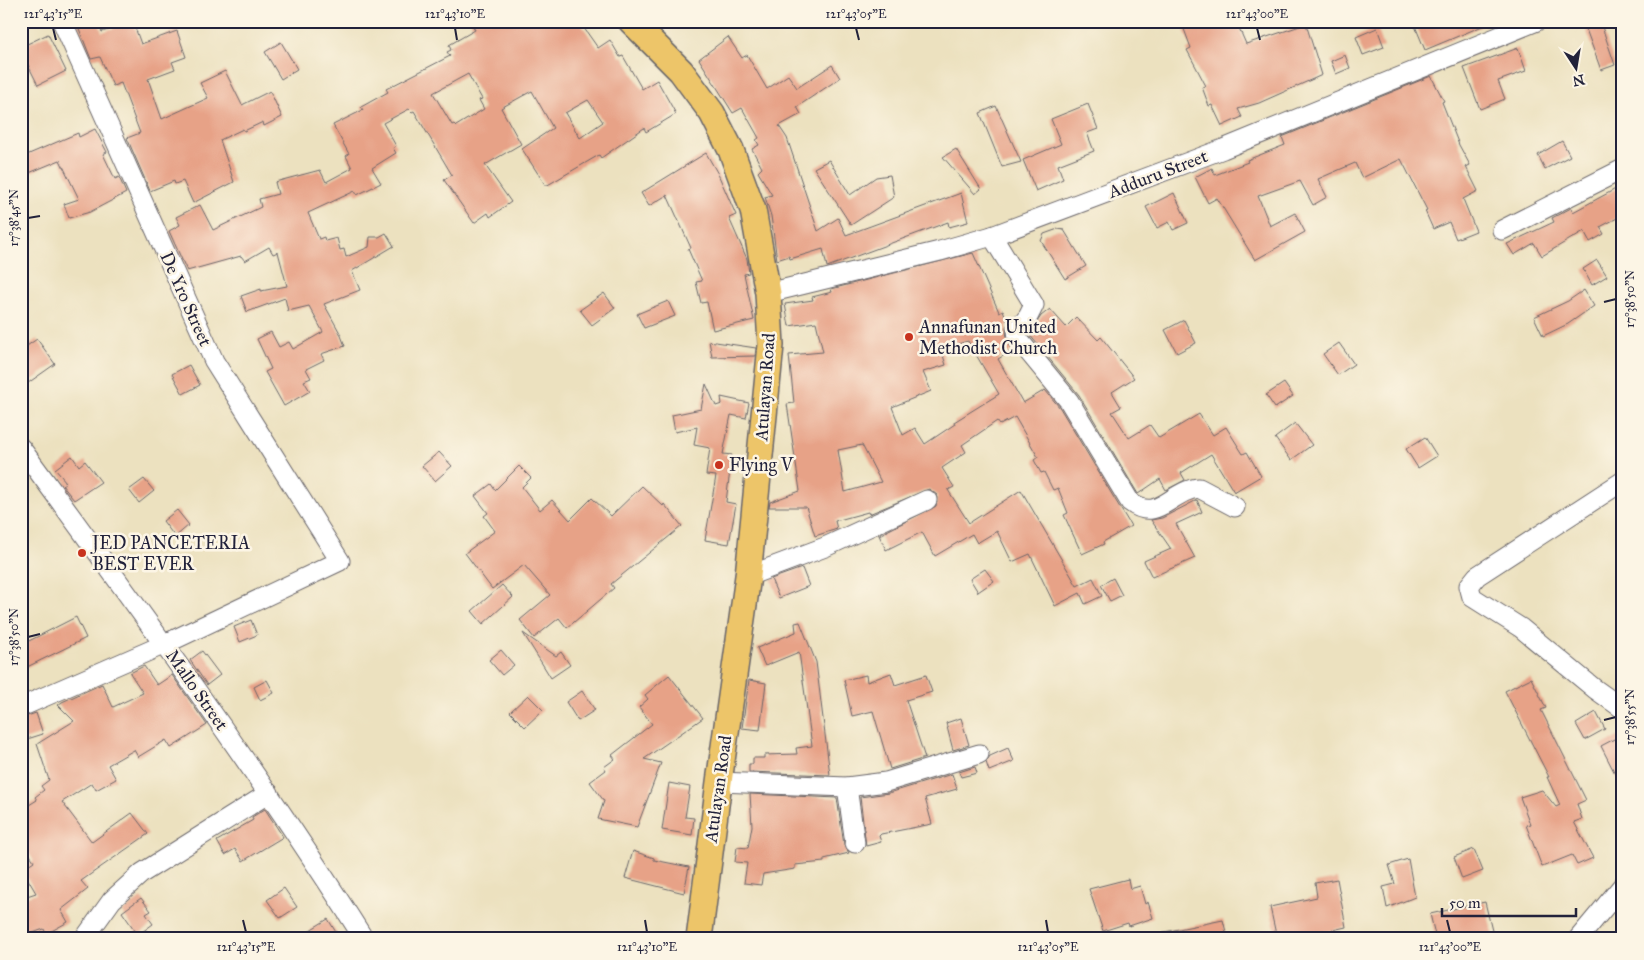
<svg xmlns="http://www.w3.org/2000/svg" width="1644" height="960" font-family="'IM FELL Great Primer',serif">
<style>
.building{fill:#e7a287;fill-rule:evenodd}
.lines{fill:none;stroke-linecap:round;stroke-linejoin:round}
.minor-casing{stroke:#696569;stroke-width:21}
.major-casing{stroke:#696569;stroke-width:28}
.minor{stroke:#fff;stroke-width:19}
.major{stroke:#edc569;stroke-width:25}
.ticks{fill:none;stroke:#22223b;stroke-width:2}
.poi-dot{fill:#c8321e;stroke:#fcf5e5;stroke-width:2}
.labels{text-anchor:middle;stroke-width:5;stroke-linejoin:round;paint-order:stroke}
.street-label{font-size:18px;fill:#22223b;stroke:#fcf5e5}
.poi-label{font-size:18px;fill:#22223b;stroke:#fcf5e5;text-anchor:start}
.neatline{fill:none;stroke:#22223b;stroke-width:2}
.ticks-label{font-size:12px;text-anchor:middle;fill:#22223b}
</style>
<rect width="100%" height="100%" fill="#fcf5e5"/>
<filter id="ink" filterUnits="userSpaceOnUse"><feTurbulence type="fractalNoise" baseFrequency=".02" numOctaves="2"/><feDisplacementMap in="SourceGraphic" scale="10" xChannelSelector="R" yChannelSelector="G"/><feConvolveMatrix kernelMatrix="1 2 1 2 8 2 1 2 1" color-interpolation-filters="sRGB"/></filter>
<filter id="wash" filterUnits="userSpaceOnUse"><feTurbulence type="fractalNoise" baseFrequency=".0096" numOctaves="4" result="noise"/><feDisplacementMap in="SourceGraphic" scale="20" xChannelSelector="R" yChannelSelector="G"/><feGaussianBlur stdDeviation="1.12" result="paint"/><feColorMatrix in="noise" values="0 0 0 0 0 0 0 0 0 0 0 0 0 0 0 0 0 1.4 0 .05"/><feComposite in="paint" operator="in"/></filter>
<g filter="url(#wash)">
<rect width="100%" height="100%" fill="#ece1bf"/>
<g id="blocks">
<g class="building">
<path d="M76,21H98L102,32L133,22L141,44L177,31L186,57L172,62L175,69L148,79L162,119L208,98L200,83L225,71L242,105L270,91L282,117L264,126L263,122L244,131L243,129L220,140L234,182L193,203L183,181L175,184L174,181L150,191L127,138L140,133L121,83L113,86L100,57L91,59Z"/>
<path d="M470,21H579L598,48L610,40L620,57L623,56L642,89L657,80L676,114L646,132L644,128L601,158L599,155L546,186L522,149L553,128L532,91L528,93L501,108L521,144L485,165L511,202L490,217L488,213L474,223L444,180L452,175L414,111L412,112L409,109L383,123L396,146L393,148L396,153L372,168L381,183L357,195L355,191L308,213L319,239L324,237L325,241L337,238L340,250L344,249L346,257L369,247L370,237H379L386,233L394,246L352,271L360,290L324,304L340,333L345,346L321,354L324,360L306,369L311,378L304,381L310,391L284,406L265,372L271,369L257,339L271,332L279,347L289,342L293,349L323,332L309,306L288,311L285,298L247,312L241,296L261,289V291L287,286L278,252L273,254L269,247L245,261L241,256L187,271L169,231L180,225L176,217L200,205L213,230L261,207L259,199L278,194L275,182L320,170L326,182L352,168L346,156L349,154L333,125L363,110L361,107L388,92L386,89L450,56L447,52L451,50L449,45L475,30ZM468,74L482,99L479,100L484,109L456,126L454,124L452,125L433,93ZM588,100L603,122L580,138L565,113Z"/>
<path d="M1181,21H1236L1246,44L1306,24L1322,75L1259,103L1238,109L1242,117L1222,126L1212,105L1209,106L1202,87L1206,86L1187,50L1191,48Z"/>
<path d="M1413,21H1492V22L1425,50Z"/>
<path d="M1583,21H1600L1615,65L1601,70Z"/>
<path d="M1377,28L1384,47L1363,55L1356,37Z"/>
<path d="M48,34L66,71L38,85L21,51V47Z"/>
<path d="M728,37L742,58L747,55L767,89L788,75L797,88L832,65L840,78L797,107L801,114L779,126L787,138L818,231L838,218L846,235L961,193L968,222L949,227L948,222L827,267L823,249L790,259L789,256L777,260L771,216L765,197L772,195L758,172L762,168L752,149L759,145L756,140L759,138L742,108L733,113L699,59Z"/>
<path d="M281,42L297,69L281,79L265,52Z"/>
<path d="M1518,48L1526,71L1498,81L1505,99L1480,109L1464,68Z"/>
<path d="M1345,55L1350,68L1336,74L1331,61Z"/>
<path d="M1431,76L1444,101L1442,102L1459,145L1470,165L1466,167L1478,191L1463,199L1476,231L1456,239L1449,222L1433,229L1425,211L1427,210L1401,159L1362,178L1355,163L1318,179L1327,197L1313,205L1300,181L1258,196L1270,226L1295,213L1305,232L1255,260L1217,198L1208,203L1195,177L1212,168L1215,175L1248,162L1247,160L1285,145L1282,137Z"/>
<path d="M1088,104L1098,129L1087,133L1094,151L1058,165L1063,179L1036,191L1023,160L1061,144L1051,119Z"/>
<path d="M996,106L1021,162L1002,167L980,113Z"/>
<path d="M95,129L107,152L103,154L115,179L119,177L126,193L90,212L69,218L64,204L79,199L60,160L29,173L22,157L78,133L79,137Z"/>
<path d="M1562,141L1570,156L1545,169L1538,155Z"/>
<path d="M956,149L981,189L975,194L943,157Z"/>
<path d="M706,153L718,174L736,215L729,218L747,259L749,273L744,274L754,320L713,330L707,302L701,303L696,282L702,281L688,249L691,248L667,195L649,206L641,193Z"/>
<path d="M829,160L850,195L876,177L890,175L894,197L851,225L814,168Z"/>
<path d="M1623,185V215L1600,227L1604,234L1590,242L1584,231L1542,256L1534,243L1514,255L1507,244L1554,222L1552,218L1571,208L1573,212Z"/>
<path d="M1174,193L1188,223L1173,230L1169,222L1157,228L1146,207Z"/>
<path d="M1058,229L1064,230L1086,266L1065,279L1041,241L1044,234Z"/>
<path d="M973,253L999,312L1003,310L1008,323L1006,327L1007,340L1013,350L998,359L1023,403L1045,390L1060,408L1131,526L1103,542L1104,544L1082,554L1064,515L1068,513L1058,488L1053,490L1044,472L1041,473L1034,460L1038,457L1015,417L1000,425L997,421L962,445L966,452L942,468L954,487L948,490L969,523L1021,490L1077,586L1093,578L1102,596L1085,604L1080,593L1055,606L1030,554L1012,562L997,531L977,543L972,534L935,556L922,532L886,550L879,535L936,506L937,495L929,489L869,514L868,512L835,521L837,529L815,536L806,507H769L770,502L800,491L787,404L794,403L789,355L823,352L816,322L789,326L785,304L813,300L812,297L832,292L831,289ZM968,341L999,394L954,422L955,424L925,444L915,428L903,435L892,407L931,391L923,372L946,365L941,349ZM862,445L881,482L845,492L838,450Z"/>
<path d="M1597,260L1607,276L1592,285L1583,269Z"/>
<path d="M1584,290L1594,306L1568,324L1543,336L1534,317L1568,301Z"/>
<path d="M604,293L615,308L592,325L580,310Z"/>
<path d="M668,301L675,316L644,328L637,314Z"/>
<path d="M1050,309L1066,327L1076,317L1098,340L1101,337L1134,378L1112,392L1121,407L1112,412L1129,438L1150,425L1159,438L1199,414L1213,435L1226,427L1243,454L1247,452L1261,476L1234,492L1211,454L1181,473L1185,480L1166,490L1160,479L1138,494L1079,395L1029,334L1041,316Z"/>
<path d="M1184,320L1196,343L1177,353L1165,330Z"/>
<path d="M37,339L55,364L21,388V350Z"/>
<path d="M709,341L756,348L755,356L712,357Z"/>
<path d="M1339,343L1354,364L1338,375L1323,354Z"/>
<path d="M189,365L200,385L183,394L172,374Z"/>
<path d="M1284,383L1293,396L1275,408L1266,395Z"/>
<path d="M706,384L716,406L722,404L721,397L749,403L746,418L731,415L723,454L732,455L726,502L736,504L729,544L705,540L716,476L706,475L710,448L694,445L697,427L675,432L672,415L701,409Z"/>
<path d="M1295,423L1312,445L1291,460L1275,438Z"/>
<path d="M1425,437L1437,456L1418,468L1406,449Z"/>
<path d="M439,452L452,466L435,481L422,466Z"/>
<path d="M72,456L79,466L85,461L101,482L74,500L62,485L66,482L55,469Z"/>
<path d="M519,466L531,478L522,487L540,510L552,500L570,520L592,498L611,516L642,486L663,506L664,504L682,526L611,584L614,588L567,628L559,618L534,638L520,620L550,595L524,565L492,589L465,553L495,531L484,516L488,513L475,496L491,484L495,490Z"/>
<path d="M144,479L154,491L139,503L129,490Z"/>
<path d="M1197,500L1202,512L1176,524L1195,558L1152,577L1144,561L1171,549L1151,520L1162,518Z"/>
<path d="M177,510L189,525L175,537L163,521Z"/>
<path d="M802,568L809,586L779,598L771,579Z"/>
<path d="M985,569L994,581L978,592L970,579Z"/>
<path d="M1113,578L1122,595L1110,601L1101,585Z"/>
<path d="M502,585L513,597L483,624L472,611Z"/>
<path d="M76,617L86,638L21,670V645Z"/>
<path d="M251,620L257,635L240,642L234,627Z"/>
<path d="M800,622L816,662L830,775L749,772V764H753V758H764V755L797,754L796,748L812,746L799,652L765,666L757,648L796,632L795,623Z"/>
<path d="M523,633L556,656L561,652L570,665L551,678Z"/>
<path d="M501,650L514,665L502,675L489,660Z"/>
<path d="M202,651L220,675L207,685L190,660Z"/>
<path d="M144,666L157,685L172,675L207,725L171,748L166,740L138,757L134,750L108,765L116,779L96,790L92,783L62,802L92,842L132,813L148,834L81,881L88,889L61,910L68,922L46,934L44,929L24,936L21,929V898L36,893L22,869L34,861L21,841V810L37,800L35,797L44,790L41,786L49,780L37,744L74,721L58,705L62,702L102,684L113,707L143,693L130,673Z"/>
<path d="M891,673L895,685L926,675L932,692L906,700L925,758L890,769L873,711L852,716L844,680L866,675L867,682Z"/>
<path d="M669,675L703,718L644,759L661,763L637,827L598,819L604,801L590,782L606,770L604,767L615,759L612,755L652,724L639,707L648,699L645,695Z"/>
<path d="M1531,678L1546,708L1541,710L1586,800L1577,804L1582,819L1574,822L1593,858L1577,865L1572,855L1542,867L1526,825L1530,824L1520,797L1542,790L1556,807L1560,805L1547,777H1549L1505,691Z"/>
<path d="M267,680L274,693L260,700L254,687Z"/>
<path d="M749,680L766,683L760,730L742,728Z"/>
<path d="M582,691L595,710L578,721L566,702Z"/>
<path d="M528,695L543,710L525,727L510,712Z"/>
<path d="M1596,712L1605,729L1585,740L1576,724Z"/>
<path d="M36,713L43,734L21,741V718Z"/>
<path d="M961,718L969,745L953,750L946,723Z"/>
<path d="M1618,737L1623,747V789L1601,746Z"/>
<path d="M1008,748L1014,761L989,771L986,762L990,756Z"/>
<path d="M975,767L977,773L961,777L959,772Z"/>
<path d="M952,774L957,789L925,798L932,824L881,834L879,836L881,842L866,846L860,797L889,793Z"/>
<path d="M669,783L690,787L685,817L694,818L692,835L662,830Z"/>
<path d="M750,794L837,798L844,845L849,853L824,859V862L795,865V869L763,874L761,885L744,883L747,863L735,862L737,847L748,848L752,826Z"/>
<path d="M265,809L283,837L243,861L235,849L225,855L217,841L253,820L252,817Z"/>
<path d="M1474,849L1483,871L1462,879L1454,857Z"/>
<path d="M633,851L654,858V860L689,867L684,893L625,878Z"/>
<path d="M1408,859L1415,897L1387,908L1383,887L1395,884L1389,865Z"/>
<path d="M1128,879L1130,889L1140,886L1145,904L1148,902L1153,918L1129,926L1128,923L1103,931L1089,889Z"/>
<path d="M1337,879L1346,927L1311,935L1312,939H1277L1270,907L1317,897L1315,883Z"/>
<path d="M284,888L297,907L280,918L267,900Z"/>
<path d="M141,898L151,911L146,914L153,924L138,935L122,912Z"/>
<path d="M1485,902L1494,939H1436L1430,914Z"/>
<path d="M328,919L340,939H315L310,930Z"/>
<path d="M1223,920L1227,936L1215,939H1164V932Z"/>
</g>
</g>
</g>
<g filter="url(#ink)">
<use href="#blocks" fill-opacity="0" stroke="#696569" stroke-width="1"/>
<g class="lines">
<g class="minor-casing">
<g id="minor">
<path d="M1502,230L1623,169"/>
<path d="M992,236L1034,305L1028,317L1017,330L1018,339L1069,401L1130,502C1158,524 1171,490 1199,488L1235,507"/>
<path d="M768,293L940,251L992,236L1223,149L1537,21"/>
<path d="M21,448C139,609 257,770 364,939"/>
<path d="M1623,481L1477,576L1469,586L1472,597L1521,628L1595,689L1623,709"/>
<path d="M748,576L825,547L927,500"/>
<path d="M21,707L165,644L340,561L214,361L62,21"/>
<path d="M719,782L847,787L886,782L979,754"/>
<path d="M847,787L855,843"/>
<path d="M84,939L112,900L142,873L269,793"/>
<path d="M1578,939L1623,885"/>
</g>
</g>
<g class="major-casing">
<path id="major" d="M631,21L681,71L712,113L731,150L753,210L768,293L771,345L748,576L719,782L699,939"/>
</g>
<use href="#minor" class="minor"/>
<use href="#major" class="major"/>
</g>
</g>
<path class="ticks" d="M53,28L56,40M455,28L457,40M856,28L859,40M1257,28L1260,40M28,218L40,216M1604,302L1616,299M28,637L40,634M1604,720L1616,717M243,920L246,932M645,920L647,932M1046,920L1048,932M1447,920L1450,932"/>
<g class="poi-dot">
<circle cx="909" cy="337" r="5"/>
<circle cx="719" cy="465" r="5"/>
<circle cx="82" cy="553" r="5"/>
</g>
<g class="labels">
<g class="street-label">
<text transform="translate(1158 174) rotate(-21)" y="6">Adduru Street</text>
<text transform="translate(186 299) rotate(66)" y="6">De Yro Street</text>
<text transform="translate(765 387) rotate(-86)" y="6">Atulayan Road</text>
<text transform="translate(197 690) rotate(55)" y="6">Mallo Street</text>
<text transform="translate(718 789) rotate(-82)" y="6">Atulayan Road</text>
</g>
<g class="poi-label">
<text x="919" y="333">Annafunan United<tspan x="919" dy="21">Methodist Church</tspan></text>
<text x="729" y="471">Flying V</text>
<text x="92" y="549">JED PANCETERIA<tspan x="92" dy="21">BEST EVER</tspan></text>
</g>
</g>
<rect width="1644" height="960" fill="none" stroke="#fcf5e5" stroke-width="55"/>
<g transform="translate(1576 68) rotate(168)" stroke="#fcf5e5" stroke-width="4" paint-order="stroke">
<path d="M0-4L9 19L0 12L-9 19Z" fill="#22223b"/>
<text y="-8" font-size="14" font-weight="bold" text-anchor="middle" fill="#22223b">N</text>
</g>
<path d="M1442 908v8h134v-8" fill="none" stroke="#22223b" stroke-width="2.5"/>
<text x="1449" y="908" font-size="15" fill="#22223b" stroke="#fcf5e5" stroke-width="4" paint-order="stroke">50 m</text>
<rect x="28" y="28" width="1588" height="904" class="neatline"/>
<g class="ticks-label">
<text x="53" y="18">121°43'15"E</text>
<text x="455" y="18">121°43'10"E</text>
<text x="856" y="18">121°43'05"E</text>
<text x="1257" y="18">121°43'00"E</text>
<text transform="translate(14 218) rotate(-90)" y="4">17°38'45"N</text>
<text transform="translate(1630 299) rotate(-90)" y="4">17°38'50"N</text>
<text transform="translate(14 637) rotate(-90)" y="4">17°38'50"N</text>
<text transform="translate(1630 717) rotate(-90)" y="4">17°38'55"N</text>
<text x="246" y="951">121°43'15"E</text>
<text x="647" y="951">121°43'10"E</text>
<text x="1048" y="951">121°43'05"E</text>
<text x="1450" y="951">121°43'00"E</text>
</g>
</svg>
